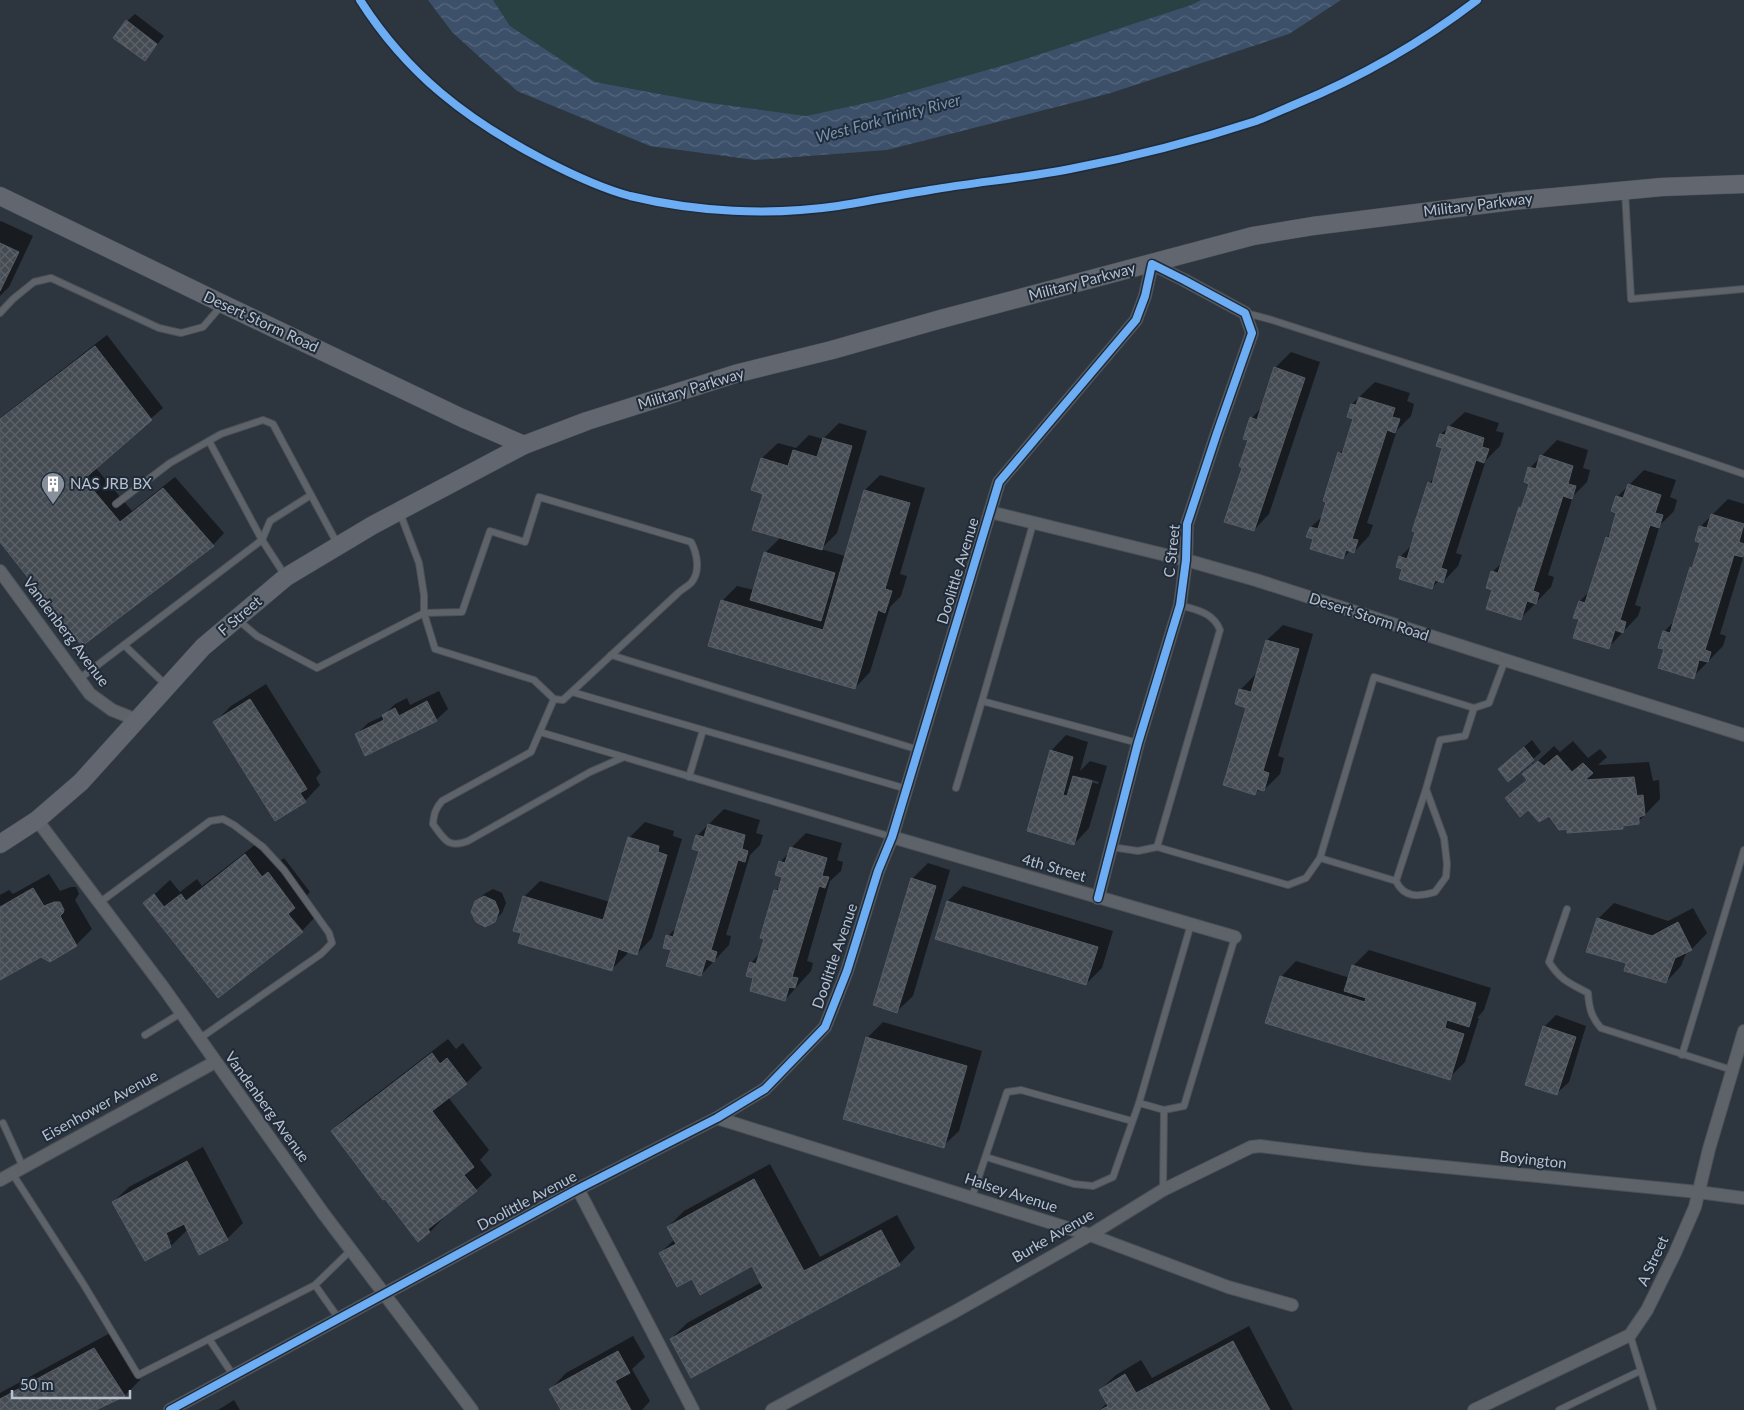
<svg xmlns="http://www.w3.org/2000/svg" width="1744" height="1410" font-family="Lato,sans-serif">
<style>
.green{fill:#2a4144}
.water{fill:url(#water-waves)}
.shadow{fill:#0007;fill-rule:evenodd}
.building{fill:url(#building-cross-hatch);stroke:#565c65}
.lines{fill:none;stroke-linecap:round;stroke-linejoin:round}
.lane-casing{stroke:#4c5158;stroke-width:8}
.street-casing{stroke:#4c5158;stroke-width:14}
.secondary-casing{stroke:#4c5158;stroke-width:19}
.lane{stroke:#5e636a;stroke-width:6}
.street{stroke:#5e636a;stroke-width:12}
.secondary{stroke:#62676f;stroke-width:18}
.cycleway-casing{stroke:#202b39;stroke-width:11}
.cycleway{stroke:#6dadf4;stroke-width:8}
.labels{text-anchor:middle;stroke-width:4;stroke-linejoin:round;paint-order:stroke}
.street-label{font-size:15px;fill:#b9c1cd;stroke:#202b39}
.poi-label{font-size:15px;fill:#b9c1cd;stroke:#202b39;text-anchor:start}
.water-label{font-size:16px;font-style:italic;fill:#7993b0;stroke:#202b39}
</style>
<defs>
<pattern id="water-waves" width="16" height="10" patternUnits="userSpaceOnUse" patternTransform="scale(1.25)"><rect width="16" height="10" fill="#3c5069"/><path d="M0 5q4-4 8 0t8 0" fill="none" stroke="#56677d"/></pattern>
<pattern id="building-cross-hatch" width="8" height="8" patternUnits="userSpaceOnUse" patternTransform="scale(1.25)"><rect width="8" height="8" fill="#454b52"/><path d="M0 0l8 8M0 8l8-8" fill="none" stroke="#5e636a"/></pattern>
</defs>
<rect width="100%" height="100%" fill="#2d353e"/>
<path class="green" d="M493,0H1201L1191,5L1022,60L884,99L806,116L703,102L595,82L510,26Z"/>
<path class="water" d="M428,0H493L510,26L595,82L703,102L806,116L884,99L1022,60L1191,5L1201,0H1341L1289,34L1111,93L887,150L755,160L650,146L517,91L452,32Z"/>
<g class="shadow">
<path d="M135,14L164,36L145,59L127,21Z"/>
<path d="M1,221L33,236L9,287L0,296V222Z"/>
<path d="M107,335L163,408L95,467L132,511L175,477L224,533L213,545L0,540V418Z"/>
<path d="M1291,352L1320,362L1269,514L1254,530L1244,467L1252,418L1262,407L1275,368Z"/>
<path d="M1375,382L1410,393L1407,401L1414,404L1411,416L1397,430L1367,523L1373,525L1369,536L1354,552L1350,551L1343,558L1315,538L1308,537L1311,527L1324,515L1340,453L1346,447L1355,418L1352,404Z"/>
<path d="M1465,412L1499,423L1496,431L1504,433L1500,446L1486,460L1456,553L1462,555L1458,566L1443,582L1439,580L1432,588L1403,568L1400,557L1413,544L1429,483L1435,477L1444,448L1441,434Z"/>
<path d="M839,423L867,431L837,533L821,549L845,556L865,490L880,475L925,488L900,574L907,576L901,596L890,607L870,672L855,688L722,601L737,586L754,590L765,553L781,537L764,493L762,458L778,443L796,448L809,435L823,439Z"/>
<path d="M1557,440L1588,450L1583,468L1590,470L1587,482L1573,496L1548,575L1554,577L1551,587L1521,618L1493,589L1492,572L1503,562L1520,508L1524,504L1531,483L1530,468Z"/>
<path d="M1644,470L1676,480L1670,497L1677,500L1674,511L1660,525L1635,605L1641,607L1638,616L1608,648L1581,618L1580,601L1590,591L1607,537L1611,533L1618,512L1617,497Z"/>
<path d="M1728,499L1744,504V555L1720,634L1726,636L1723,646L1693,677L1665,649L1664,632L1674,621L1691,567L1695,563L1702,542L1700,527Z"/>
<path d="M1283,625L1313,634L1278,756L1284,758L1280,774L1264,790L1260,789L1255,793L1247,707L1240,690L1256,674H1257L1267,640Z"/>
<path d="M266,684L321,772L316,778L320,785L305,801L215,722L231,706Z"/>
<path d="M439,691L448,709L436,720L357,734L368,723L383,716L395,704L407,698L410,705Z"/>
<path d="M1066,735L1088,742L1080,771L1090,761L1107,766L1089,828L1074,844L1051,751ZM1083,777L1099,782L1098,784L1083,780Z"/>
<path d="M1532,740L1541,752L1509,780L1507,762Z"/>
<path d="M1573,741L1588,758L1600,749L1607,757L1598,765L1649,762L1653,781L1659,780L1660,799L1638,822L1626,824L1623,828L1568,827L1549,814L1507,798L1528,778L1524,774L1540,759L1554,746L1560,752Z"/>
<path d="M724,809L760,820L756,833L763,835L760,845L750,855L726,935L731,936L729,945L701,975L672,949L668,936L678,926L700,850L697,836Z"/>
<path d="M645,822L674,831L673,836L682,839L652,938L637,954L628,951L627,954L612,969L523,932L524,897L540,881L610,902L629,838Z"/>
<path d="M806,833L842,843L837,860L843,862L841,871L830,881L807,961L813,963L811,971L785,1000L755,977L751,963L761,952L775,891L781,886L784,876L780,862L790,852L791,848Z"/>
<path d="M261,840L279,862L284,858L310,892L304,898L317,915L302,931L219,997L145,903L170,880L180,892L197,879L202,886Z"/>
<path d="M928,863L950,870L913,996L897,1011L912,879Z"/>
<path d="M49,874L60,891L71,887H76L79,894L75,900L92,929L76,945L41,956L0,979V895L9,890L13,894Z"/>
<path d="M963,886L1113,931L1102,968L1086,984L948,901Z"/>
<path d="M493,889L502,893L506,903L502,913L494,921L476,902L484,894Z"/>
<path d="M1614,903L1668,921L1693,908L1707,933L1692,949L1687,951L1681,966L1666,982L1628,962L1598,919Z"/>
<path d="M1369,950L1491,988L1484,1010L1477,1018H1479L1465,1062L1449,1078L1281,977L1296,961L1350,978L1353,966Z"/>
<path d="M1556,1015L1586,1026L1569,1082L1557,1093L1544,1027Z"/>
<path d="M883,1022L982,1051L959,1131L943,1146L867,1038Z"/>
<path d="M448,1039L456,1049L463,1043L482,1068L466,1083L448,1097L489,1150L480,1160L492,1175L476,1190L444,1215L445,1216L430,1232L332,1131L348,1116Z"/>
<path d="M203,1147L243,1223L227,1239L200,1253L188,1229L171,1246L145,1259L113,1202L129,1187ZM164,1227L171,1242H168Z"/>
<path d="M770,1164L820,1257L897,1215L915,1248L899,1264L671,1339L687,1323L762,1282L752,1265L693,1278L660,1253L675,1239L668,1227L684,1211Z"/>
<path d="M1249,1326L1293,1410H1100L1107,1403L1100,1390L1116,1375L1141,1360L1152,1378Z"/>
<path d="M110,1333L140,1380L125,1395L94,1410H0V1393Z"/>
<path d="M633,1336L645,1357L632,1369L650,1401L642,1410H562L551,1389L566,1373Z"/>
<path d="M234,1400L240,1410H218Z"/>
</g>
<g class="building">
<path d="M126,20L157,44L145,61L113,38Z"/>
<path d="M0,243L19,252L0,291Z"/>
<path d="M95,346L152,420L84,479L120,522L163,488L214,546L82,646L0,542V419Z"/>
<path d="M1274,367L1305,378L1254,531L1224,522L1242,468L1239,466L1248,440L1243,439L1250,417L1257,420Z"/>
<path d="M1359,397L1395,408L1392,417L1400,419L1395,433L1387,430L1352,539L1358,540L1354,553L1346,550L1343,559L1310,549L1313,539L1306,537L1310,527L1318,529L1326,502L1323,501L1338,452L1342,454L1353,419L1347,417L1351,404L1356,405Z"/>
<path d="M1448,426L1484,438L1482,447L1489,449L1484,463L1476,460L1441,568L1447,570L1443,583L1435,580L1432,589L1399,579L1402,569L1396,567L1399,556L1407,559L1415,532L1412,531L1428,482L1432,484L1442,448L1436,446L1440,434L1445,435Z"/>
<path d="M823,438L852,446L822,550L752,530L763,494L751,490L761,458L788,466L793,450L817,457Z"/>
<path d="M1540,455L1573,466L1568,484L1576,486L1572,499L1563,496L1533,591L1539,593L1536,604L1527,601L1521,620L1486,609L1492,590L1486,588L1491,571L1498,573L1519,507L1521,508L1529,484L1524,482L1528,467L1536,469Z"/>
<path d="M1628,484L1661,495L1655,513L1663,515L1659,528L1650,525L1620,620L1626,622L1623,633L1615,630L1609,649L1573,638L1579,619L1573,618L1579,601L1585,603L1606,537L1609,538L1616,513L1611,511L1616,496L1623,498Z"/>
<path d="M864,490L910,503L885,589L892,591L885,613L878,610L855,689L708,646L721,600L823,630Z"/>
<path d="M1711,514L1744,524L1739,542L1744,544V552L1743,557L1734,555L1705,650L1711,652L1708,662L1699,660L1694,679L1658,668L1664,649L1658,648L1663,631L1670,633L1690,567L1692,568L1700,543L1695,541L1699,526L1707,528Z"/>
<path d="M764,552L835,573L821,621L750,600Z"/>
<path d="M1266,640L1299,649L1263,771L1269,773L1264,791L1257,789L1255,795L1223,785L1246,708L1235,704L1239,689L1251,692Z"/>
<path d="M250,699L307,789L300,793L306,802L275,821L213,722Z"/>
<path d="M427,701L437,721L365,756L355,734L384,720L382,715L395,708L399,716Z"/>
<path d="M1524,747L1534,760L1508,782L1498,769Z"/>
<path d="M1050,750L1073,757L1063,795L1067,796L1073,776L1092,781L1074,845L1027,831Z"/>
<path d="M1557,755L1572,772L1583,763L1593,773L1585,780L1634,777L1637,796L1643,795L1645,815L1639,817V824L1623,826V829L1567,833V829L1559,830L1549,816L1539,822L1528,810L1520,817L1505,798L1527,780L1522,774L1538,761L1544,766Z"/>
<path d="M708,824L745,835L742,849L748,851L745,862L738,860L711,950L717,952L714,962L706,959L701,976L666,966L671,950L663,948L666,935L673,937L699,851L692,849L696,835L704,837Z"/>
<path d="M628,837L659,846L658,852L667,855L637,955L618,949L612,971L518,943L521,933L513,931L523,896L603,920Z"/>
<path d="M790,847L827,858L822,876L829,877L825,888L819,886L792,977L798,978L795,988L789,987L785,1001L750,991L753,978L746,976L750,962L756,964L764,939L760,938L774,890L778,891L782,877L775,875L779,861L785,863Z"/>
<path d="M245,854L262,877L268,872L295,908L288,914L303,932L218,998L143,903L154,894L164,907L181,894L186,901Z"/>
<path d="M911,878L936,886L897,1013L873,1005Z"/>
<path d="M33,888L44,906L54,902H60L64,910L63,913L60,916L77,946L50,962L41,957L0,980V907Z"/>
<path d="M484,896L495,901L499,911L495,922L485,927L476,922L471,912L475,901Z"/>
<path d="M947,901L1098,947L1086,985L935,939Z"/>
<path d="M1597,918L1652,936L1678,922L1692,950L1675,958L1666,983L1624,971L1626,963L1586,952Z"/>
<path d="M1352,965L1476,1003L1469,1027L1447,1020L1445,1028L1464,1034L1450,1080L1265,1023L1280,976L1365,1002L1366,998L1344,991Z"/>
<path d="M1543,1026L1576,1037L1557,1095L1525,1085Z"/>
<path d="M866,1037L967,1066L944,1148L843,1119Z"/>
<path d="M432,1053L440,1064L447,1058L467,1084L432,1111L474,1167L464,1175L477,1191L428,1229L430,1232L418,1242L385,1199L383,1200L331,1131Z"/>
<path d="M187,1161L228,1240L199,1255L184,1224L166,1233L171,1247L145,1261L112,1202Z"/>
<path d="M754,1179L804,1271L881,1230L900,1265L691,1378L670,1339L763,1288L752,1266L700,1295L692,1279L677,1287L659,1253L676,1244L667,1227Z"/>
<path d="M1233,1341L1270,1410H1101L1108,1406L1099,1390L1125,1374L1136,1393Z"/>
<path d="M94,1348L125,1396L96,1410H0V1399Z"/>
<path d="M618,1351L630,1373L615,1381L631,1410H561L549,1389Z"/>
</g>
<g class="lines">
<g class="lane-casing">
<g id="lane">
<path d="M1625,191L1631,299L1744,289"/>
<path d="M0,313L13,299L34,282L51,278L159,328L181,333L203,327L222,305"/>
<path d="M1246,313L1272,320C1429,371 1588,420 1744,474"/>
<path d="M209,441L262,540L286,577"/>
<path d="M311,495L338,545"/>
<path d="M116,504L170,463L221,434L263,420L273,424L311,495L270,521L262,540L124,645L167,686"/>
<path d="M1033,524L982,701L1138,743"/>
<path d="M237,619L257,636L317,668L424,613L462,612L490,531L525,542L539,497L691,542C697,553 701,572 691,583C687,587 682,589 678,593L563,700L554,699L534,680L435,649L424,613V595L419,563L400,513"/>
<path d="M611,655L919,750"/>
<path d="M79,679L124,645"/>
<path d="M572,692L907,789"/>
<path d="M554,699L531,752L442,801C435,809 434,814 433,824C444,839 448,849 468,841L590,772L624,757L892,837"/>
<path d="M540,732L624,757"/>
<path d="M689,777L703,730"/>
<path d="M956,788L982,701"/>
<path d="M1426,789L1396,881C1404,898 1418,897 1435,892L1446,877L1447,864L1444,838L1426,789L1440,740L1465,736L1474,708"/>
<path d="M1111,847L1138,851L1157,847L1288,885L1306,878L1320,858L1374,677L1474,708L1489,703L1505,660"/>
<path d="M1157,847L1220,630C1213,612 1196,610 1180,605"/>
<path d="M1320,858L1396,881"/>
<path d="M99,903L210,821L223,819L234,825L263,847L284,870L329,933L332,943L321,954L199,1039"/>
<path d="M1567,909L1549,962C1561,981 1570,983 1588,993C1589,1007 1591,1017 1601,1028L1732,1070"/>
<path d="M145,1035L181,1013"/>
<path d="M1682,1055L1744,850"/>
<path d="M1164,1110L1139,1103L1191,924"/>
<path d="M3,1123L23,1167"/>
<path d="M986,1157L1074,1184L1093,1186L1113,1177L1139,1103"/>
<path d="M12,1173L84,1285L138,1375L209,1339L233,1375"/>
<path d="M1163,1190L1164,1110L1184,1106L1235,937"/>
<path d="M972,1197L1007,1092L1021,1090L1132,1121"/>
<path d="M315,1285L339,1319"/>
<path d="M1630,1335L1653,1410"/>
<path d="M209,1339L315,1285L351,1250"/>
<path d="M1559,1410L1640,1371"/>
</g>
</g>
<g class="street-casing">
<g id="street">
<path d="M990,512L1186,560L1256,580L1505,660L1744,735"/>
<path d="M0,571L90,694L112,710L137,720"/>
<path d="M37,820L163,987L323,1213L472,1410"/>
<path d="M892,837L1235,937"/>
<path d="M717,1118L1090,1235L1228,1287L1292,1305"/>
<path d="M0,1180L215,1062"/>
<path d="M578,1189L693,1410"/>
<path d="M170,1410L578,1189L717,1118L765,1089L825,1027L847,971L878,871L892,837L999,482L1136,320L1145,296L1152,264L1184,280L1245,313L1252,333L1217,433L1187,524L1186,560L1180,605L1138,743L1098,898"/>
<path d="M772,1410L956,1311L1090,1235L1163,1190L1251,1147L1260,1146L1364,1159L1698,1192L1744,1198"/>
<path d="M1474,1410L1630,1335L1647,1310L1675,1253L1695,1207L1709,1149L1744,1031"/>
</g>
</g>
<g class="secondary-casing">
<g id="secondary">
<path d="M0,196L223,304L462,418L524,445"/>
<path d="M0,844L37,820L81,782L203,647L286,577L373,525L524,445L587,421L735,374L832,350L941,319L1253,236L1313,226L1512,201L1662,187L1744,184"/>
</g>
</g>
<use href="#lane" class="lane"/>
<use href="#street" class="street"/>
<use href="#secondary" class="secondary"/>
<g class="cycleway-casing">
<g id="cycleway">
<path d="M360,0C407,74 467,120 544,160C571,174 600,188 630,196C696,212 770,216 838,206C869,201 899,195 930,190C976,182 1024,178 1070,169C1133,157 1195,141 1256,121C1269,116 1282,110 1296,104C1361,77 1421,43 1477,0"/>
<path d="M170,1410L578,1189L717,1118L765,1089L825,1027L847,971L878,871L892,837L999,482L1136,320L1145,296L1152,264L1184,280L1245,313L1252,333L1217,433L1187,524L1186,560L1180,605L1138,743L1098,898"/>
</g>
</g>
<use href="#cycleway" class="cycleway"/>
</g>
<defs>
<g id="building-pin" transform="scale(1.25)"><path d="M0 17L-7.5 6A9.5 9.5 0 1 1 7.5 6Z" fill="#88909b" stroke="#202b39"/><path d="M-4-6H4V6H1V3H-1V6H-4ZM-2.5-4.3h1.7v1.8h-1.7ZM.8-4.3h1.7v1.8H.8ZM-2.5-1h1.7V.8h-1.7ZM.8-1h1.7V.8H.8Z" fill="#fff"/></g>
</defs>
<g fill-rule="evenodd">
<use href="#building-pin" x="53" y="484"/>
</g>
<g class="labels">
<g class="street-label">
<text transform="translate(1478 205) rotate(-7)" y="5">Military Parkway</text>
<text transform="translate(1082 282) rotate(-15)" y="5">Military Parkway</text>
<text transform="translate(261 322) rotate(25)" y="5">Desert Storm Road</text>
<text transform="translate(691 389) rotate(-17)" y="5">Military Parkway</text>
<text transform="translate(1172 551) rotate(-84)" y="5">C Street</text>
<text transform="translate(958 571) rotate(-73)" y="5">Doolittle Avenue</text>
<text transform="translate(240 616) rotate(-41)" y="5">F Street</text>
<text transform="translate(1369 617) rotate(18)" y="5">Desert Storm Road</text>
<text transform="translate(66 632) rotate(53)" y="5">Vandenberg Avenue</text>
<text transform="translate(1054 868) rotate(16)" y="5">4th Street</text>
<text transform="translate(835 956) rotate(-71)" y="5">Doolittle Avenue</text>
<text transform="translate(100 1106) rotate(-29)" y="5">Eisenhower Avenue</text>
<text transform="translate(267 1107) rotate(54)" y="5">Vandenberg Avenue</text>
<text transform="translate(1533 1160) rotate(6)" y="5">Boyington</text>
<text transform="translate(1011 1193) rotate(18)" y="5">Halsey Avenue</text>
<text transform="translate(527 1201) rotate(-28)" y="5">Doolittle Avenue</text>
<text transform="translate(1053 1236) rotate(-30)" y="5">Burke Avenue</text>
<text transform="translate(1653 1261) rotate(-65)" y="5">A Street</text>
</g>
<g class="poi-label">
<text x="70" y="489">NAS JRB BX</text>
</g>
<g class="water-label">
<text transform="translate(888 118) rotate(-15)" y="6">West Fork Trinity River</text>
</g>
</g>
<path d="M12 1390v8h118v-8" fill="none" stroke="#b9c1cd" stroke-width="2.5"/>
<text x="20" y="1390" font-size="15" fill="#b9c1cd" stroke="#202b39" stroke-width="4" paint-order="stroke">50 m</text>
</svg>
